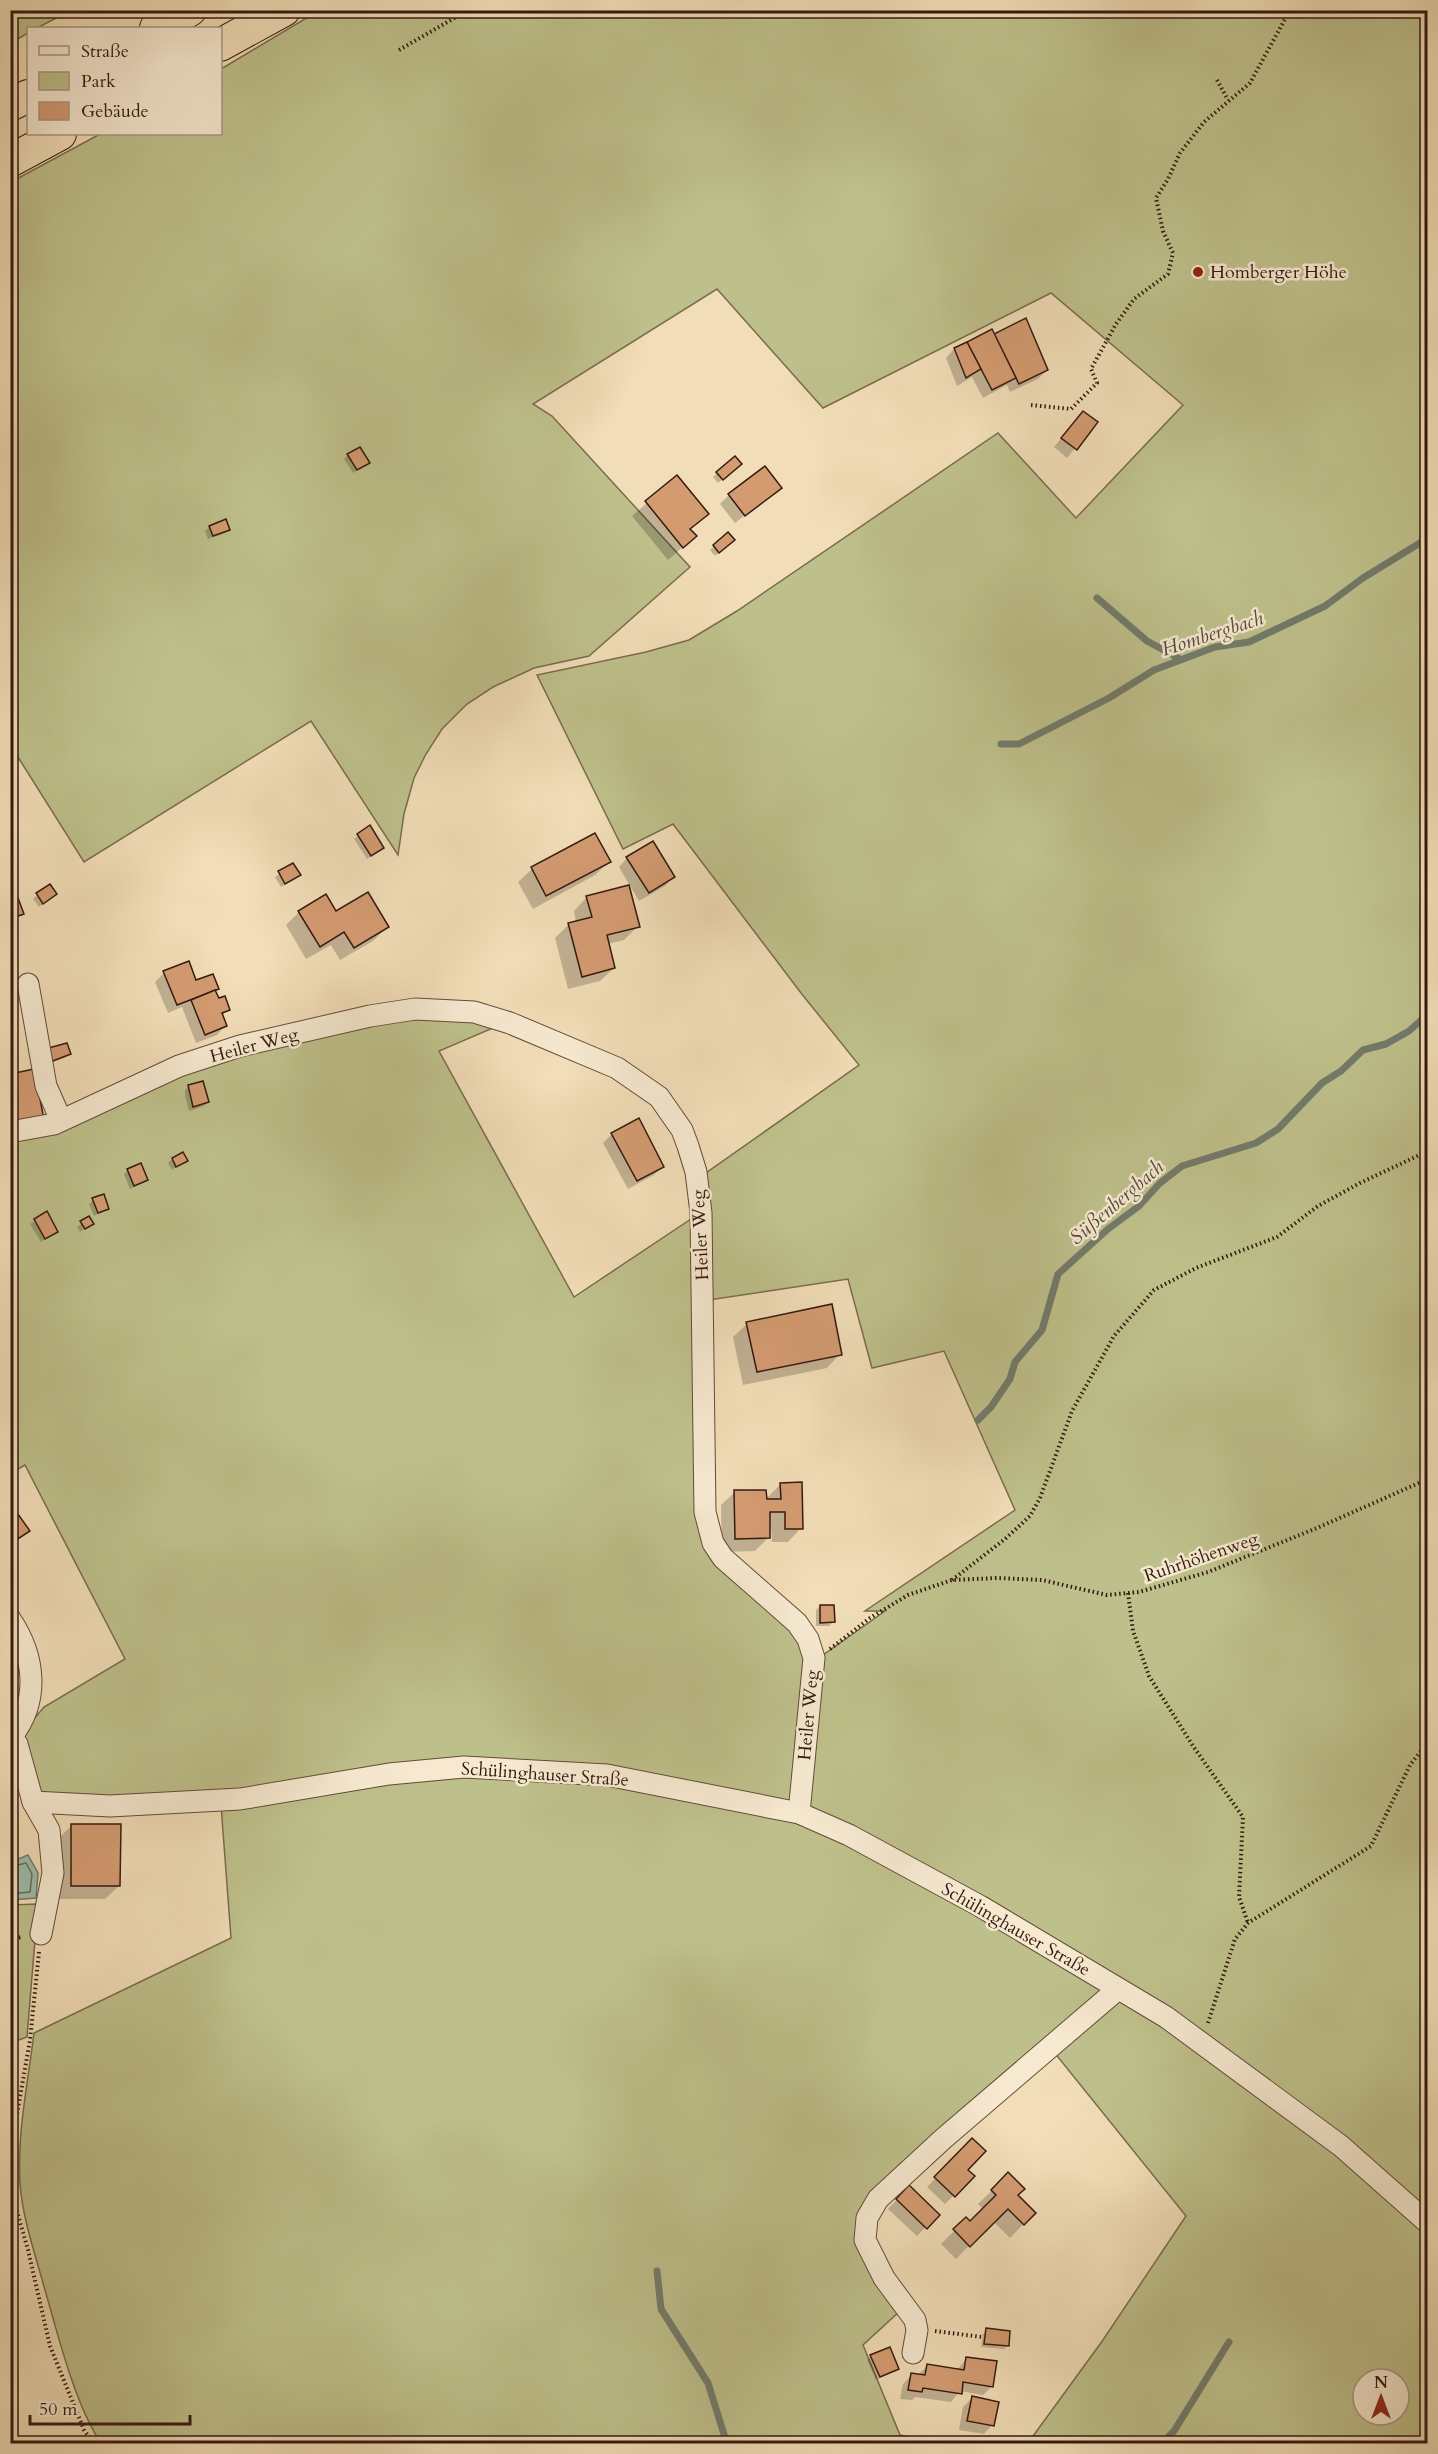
<svg xmlns="http://www.w3.org/2000/svg" width="1438" height="2454" font-family="Cardo,serif">
<style>
.green{fill:#bec08b;stroke:#796c4d;stroke-width:1.5;fill-rule:evenodd}
.water{fill:#9cbda9;stroke:#727b6b;stroke-width:1.5}
.shadow{fill:#0003}
.lines{fill:none;stroke-linecap:round;stroke-linejoin:round}
.shore{stroke:#686b5c;stroke-width:1.5}
.stream{stroke:#727b6b;stroke-width:7}
.building{fill:#d49b71;stroke:#34190f;stroke-width:1.5}
.minor-casing{stroke:#634a39;stroke-width:23}
.highway-casing{stroke:#34190f;stroke-width:34}
.path{stroke:#34190f;stroke-width:4;stroke-dasharray:1.5 3;stroke-linecap:butt}
.minor{stroke:#f6e9d0;stroke-width:21}
.highway{stroke:#f1ddb7;stroke-width:32}
.poi-dot{fill:#8f2418;stroke:#f6e9d0;stroke-width:2}
.labels{text-anchor:middle;stroke-width:5;stroke-linejoin:round;paint-order:stroke}
.poi-label{font-size:18px;fill:#34190f;stroke:#f6e9d0;text-anchor:start}
.street-label{font-size:18px;fill:#34190f;stroke:#f6e9d0}
.water-label{font-size:20px;font-style:italic;fill:#534a3d;stroke:#f6e9d0}
</style>
<rect width="100%" height="100%" fill="#f1ddb7"/>
<filter id="stains"><feTurbulence type="fractalNoise" baseFrequency=".00333" numOctaves="4"/><feColorMatrix values="0 0 0 0 .2 0 0 0 0 .09 0 0 0 0 .02 0 0 0 .5 -.17"/></filter>
<radialGradient id="worn" r=".72"><stop offset=".6" stop-color="#630" stop-opacity="0"/><stop offset="1" stop-color="#630" stop-opacity=".3"/></radialGradient>
<g class="green">
<path d="M11,10H70V11L37,28H28V33L11,43Z"/>
<path d="M318,11H1427V2443H1028L1103,2340L1186,2216L1054,2052L862,2220L901,2310L863,2345L900,2435L940,2443H101C75,2405 58,2335 45,2290C36,2257 22,2217 20,2183C17,2134 28,2082 34,2033L231,1938L221,1805L465,1772L607,1779L797,1810L816,1660L885,1611H865L1015,1510L944,1351L872,1368L848,1279L709,1300L706,1173L859,1065L801,993L673,824L623,849L537,675L646,652L689,640L737,611L998,433L1076,518L1183,405L1051,293L823,408L717,289L533,404L552,416L690,567L589,656L534,668L493,687L467,704L442,729L426,754L414,778L404,814L398,855L311,721L84,862L11,746V182L100,134H220L221,69ZM1363,2379H1399V2415H1363Z"/>
<path d="M413,1015L500,1025L439,1051L574,1297L697,1215L707,1544L792,1625L809,1660L792,1808L464,1764L239,1796L36,1799L21,1734L44,1707L125,1659L25,1465L11,1473V1137L180,1071Z"/>
<path d="M38,1904L27,2037L11,2043V1905Z"/>
</g>
<path class="water" d="M28,1855L38,1873L36,1898L11,1900V1862Z"/>
<g class="shadow">
<path d="M991,331L993,336L1047,370L1038,379L1010,392L1007,385L983,398L972,377L957,386L946,358L954,349Z"/>
<path d="M1075,421L1096,423L1067,458L1054,447Z"/>
<path d="M348,455L368,463L353,473L344,459Z"/>
<path d="M736,468L718,483L713,477L717,473Z"/>
<path d="M677,477L707,514L690,530L695,536L668,560L632,516Z"/>
<path d="M780,488L735,523L720,504L729,495Z"/>
<path d="M225,521L228,529L224,533L208,539L205,531L209,527Z"/>
<path d="M729,544L715,556L710,550L714,546Z"/>
<path d="M369,828L379,851L367,859L354,839Z"/>
<path d="M594,835L609,862L595,875L533,909L518,882L532,869Z"/>
<path d="M627,858L673,877L665,886L639,901L619,867Z"/>
<path d="M293,865L295,878L281,887L275,877Z"/>
<path d="M37,895L51,898L39,907L33,899Z"/>
<path d="M587,897L638,926L624,940L608,944L614,968L600,981L568,989L555,938L569,924L576,922L574,911Z"/>
<path d="M299,912L336,913L387,927L373,941L340,960L331,945L306,959L286,925Z"/>
<path d="M164,973L196,982L214,991L218,1000L228,1009L222,1016L225,1026L217,1035L196,1043L182,1007L168,1013L155,982Z"/>
<path d="M70,1053L66,1057L46,1065L42,1054Z"/>
<path d="M33,1071L10,1136V1075Z"/>
<path d="M189,1086L208,1102L204,1106L189,1111L185,1096V1090Z"/>
<path d="M612,1134L663,1166L654,1175L628,1189L603,1143Z"/>
<path d="M172,1159L186,1160L172,1170L168,1163Z"/>
<path d="M128,1170L146,1180L130,1189L124,1174Z"/>
<path d="M93,1200L107,1208L94,1216L89,1204Z"/>
<path d="M47,1213L57,1231L41,1242L30,1224Z"/>
<path d="M89,1218L92,1224L80,1232L77,1227Z"/>
<path d="M747,1324L840,1354L827,1368L743,1385L733,1337Z"/>
<path d="M781,1484L801,1528L788,1542H772L771,1525H768L769,1537L755,1551L722,1552L721,1505L735,1492L765,1500Z"/>
<path d="M820,1606L833,1622L829,1626H816V1610Z"/>
<path d="M72,1825L119,1886L105,1899H58V1839Z"/>
<path d="M972,2140L966,2170L973,2176L945,2204L927,2187Z"/>
<path d="M1008,2175L1016,2195L1034,2213L1010,2238L993,2221L956,2259L941,2244L966,2219L970,2223L984,2210L978,2204Z"/>
<path d="M909,2187L938,2215L917,2236L888,2209Z"/>
<path d="M987,2330L1008,2345L1004,2349L981,2347L983,2334Z"/>
<path d="M871,2356L897,2369L876,2380L867,2360Z"/>
<path d="M967,2358L992,2386L983,2395L960,2391L951,2402L915,2397L912,2400L900,2399L903,2384L912,2375H918L927,2366L957,2370Z"/>
<path d="M972,2398L992,2425L984,2434L959,2430L963,2407Z"/>
</g>
<g class="lines">
<path class="shore" d="M10,1867L26,1863L32,1874L30,1892L10,1894"/>
<g class="stream">
<path d="M1097,598L1147,641L1180,659"/>
<path d="M1001,744H1019L1109,698L1154,670L1215,647L1249,642L1325,606L1363,578L1428,538"/>
<path d="M978,1420L991,1407L1010,1379L1015,1362L1042,1330L1058,1274L1108,1229L1139,1206L1160,1183L1182,1166L1256,1143L1278,1129L1322,1083L1341,1071L1363,1050L1386,1044L1409,1031L1428,1014"/>
<path d="M657,2271L661,2309L708,2383L727,2444"/>
<path d="M1161,2444L1174,2431L1229,2342"/>
</g>
</g>
<g class="building">
<path d="M1026,318L1048,370L1019,384L994,334Z"/>
<path d="M992,329L1016,378L992,390L967,342Z"/>
<path d="M967,342L981,369L966,378L954,348Z"/>
<path d="M1083,411L1098,422L1077,450L1061,438Z"/>
<path d="M360,447L370,463L357,470L347,454Z"/>
<path d="M735,456L742,464L723,480L716,472Z"/>
<path d="M765,466L782,488L745,516L728,494Z"/>
<path d="M677,475L709,514L690,529L697,536L683,548L645,501Z"/>
<path d="M226,519L230,530L213,536L209,526Z"/>
<path d="M728,532L735,540L719,553L713,545Z"/>
<path d="M370,825L384,848L371,856L357,834Z"/>
<path d="M595,833L611,862L546,896L531,867Z"/>
<path d="M653,841L675,877L649,893L626,857Z"/>
<path d="M293,863L301,875L285,884L278,871Z"/>
<path d="M50,884L57,894L43,904L36,893Z"/>
<path d="M629,885L640,927L607,935L615,968L582,977L568,923L592,917L586,896Z"/>
<path d="M368,892L389,927L354,948L344,932L320,947L298,911L326,894L336,911Z"/>
<path d="M18,898L24,914L10,919V900Z"/>
<path d="M189,961L196,980L213,974L219,989L177,1005L163,971Z"/>
<path d="M215,990L219,998L225,996L230,1010L222,1013L227,1026L205,1035L191,1000Z"/>
<path d="M67,1043L71,1054L50,1062L45,1049Z"/>
<path d="M34,1069L44,1119L10,1122V1099L13,1098L10,1074Z"/>
<path d="M203,1081L209,1102L193,1107L188,1085Z"/>
<path d="M639,1118L664,1167L637,1181L611,1133Z"/>
<path d="M183,1152L188,1161L176,1167L172,1158Z"/>
<path d="M141,1163L148,1180L134,1186L127,1169Z"/>
<path d="M104,1194L109,1209L98,1213L92,1198Z"/>
<path d="M47,1211L58,1232L45,1239L34,1219Z"/>
<path d="M89,1216L94,1224L85,1229L80,1221Z"/>
<path d="M832,1304L842,1355L757,1372L746,1322Z"/>
<path d="M802,1482L803,1529H785V1512H770V1538L735,1539L734,1490H766L767,1499H781L780,1483Z"/>
<path d="M10,1503L30,1531L10,1544Z"/>
<path d="M820,1605H834L835,1622L820,1623Z"/>
<path d="M10,1646L23,1667L10,1674Z"/>
<path d="M71,1824H121L120,1886H71Z"/>
<path d="M972,2138L986,2151L968,2170L975,2176L955,2197L934,2177Z"/>
<path d="M1008,2172L1025,2189L1018,2195L1036,2213L1024,2225L1008,2209L970,2247L953,2229L966,2217L970,2221L996,2195L991,2190Z"/>
<path d="M909,2185L940,2215L927,2229L896,2199Z"/>
<path d="M986,2328L1010,2331L1009,2346L984,2344Z"/>
<path d="M890,2347L899,2369L880,2377L870,2355Z"/>
<path d="M966,2357L997,2361L993,2387L963,2382L962,2394L923,2388L922,2392L908,2390L911,2373L925,2375L927,2364L964,2370Z"/>
<path d="M972,2396L999,2402L994,2426L967,2421Z"/>
</g>
<g class="lines">
<g class="minor-casing">
<g id="minor">
<path d="M28,984L46,1086L61,1120"/>
<path d="M10,1132L54,1124L179,1066L240,1046L370,1016L415,1009L474,1012L510,1023L617,1068L659,1097L682,1130L688,1146L696,1172L701,1213L705,1512L713,1543L723,1558L797,1623L808,1639L814,1658L799,1813"/>
<path d="M10,1619C35,1656 40,1700 12,1736L17,1744L33,1802L49,1830L53,1873L41,1934"/>
<path d="M33,1802L110,1806L240,1799L389,1774L464,1767L607,1775L799,1813L849,1835L980,1906L1166,2017L1341,2146L1428,2223"/>
<path d="M913,2353L917,2330L915,2320L884,2278L865,2240L867,2218L878,2199L943,2139L1118,1989"/>
</g>
</g>
<g class="highway-casing">
<g id="highway">
<path d="M156,28L190,10"/>
<path d="M220,45L284,10"/>
<path d="M10,105L28,96"/>
<path d="M10,161L60,134"/>
</g>
</g>
<g class="path">
<path d="M399,50L468,10"/>
<path d="M1217,80L1228,100"/>
<path d="M1031,405L1071,409L1097,383L1091,369L1116,324L1134,299L1168,274L1173,253L1163,231L1156,198L1168,179L1180,153L1204,122L1250,83L1290,10"/>
<path d="M952,1580L1005,1539L1030,1516L1040,1498L1072,1411L1114,1336L1154,1290L1196,1268L1277,1237L1318,1206L1360,1183L1428,1151"/>
<path d="M1128,1593L1133,1631L1149,1676L1193,1746L1243,1817L1239,1897L1248,1923"/>
<path d="M830,1649L870,1618L908,1595L952,1580L997,1578L1042,1580L1107,1595L1139,1592L1208,1572L1317,1528L1428,1479"/>
<path d="M10,1939L22,1937"/>
<path d="M39,1952L30,2040L12,2143L13,2197L28,2250L50,2346L84,2430L94,2444"/>
<path d="M1208,2023L1235,1939L1248,1923L1371,1846L1410,1765L1428,1742"/>
<path d="M935,2331L982,2337"/>
<path d="M77,2444L79,2441"/>
</g>
<use href="#minor" class="minor"/>
<use href="#highway" class="highway"/>
</g>
<circle class="poi-dot" cx="1198" cy="272" r="6"/>
<g class="labels">
<g class="poi-label">
<text x="1210" y="278">Homberger Höhe</text>
</g>
<g class="street-label">
<text transform="translate(254 1045) rotate(-15)" y="6">Heiler Weg</text>
<text transform="translate(700 1235) rotate(-93)" y="6">Heiler Weg</text>
<text transform="translate(1201 1557) rotate(-19)" y="6">Ruhrhöhenweg</text>
<text transform="translate(808 1715) rotate(-85)" y="6">Heiler Weg</text>
<text transform="translate(545 1774) rotate(4)" y="6">Schülinghauser Straße</text>
<text transform="translate(1016 1929) rotate(30)" y="6">Schülinghauser Straße</text>
</g>
<g class="water-label">
<text transform="translate(1212 633) rotate(-18)" y="7">Hombergbach</text>
<text transform="translate(1116 1202) rotate(-41)" y="7">Süßenbergbach</text>
</g>
</g>
<rect width="1438" height="2454" fill="none" stroke="#f1ddb7" stroke-width="36"/>
<rect x="12" y="12" width="1414" height="2430" fill="none" stroke="#34190f" stroke-width="3"/>
<rect x="18" y="18" width="1402" height="2418" fill="none" stroke="#34190f" stroke-width="1.5"/>
<rect x="27" y="27" width="195" height="108" fill="#f6e9d0" stroke="#a89683" stroke-width="1.5"/>
<rect x="39" y="46" width="30" height="9" fill="#f6e9d0" stroke="#a89683" stroke-width="1.5"/>
<text x="81" y="57" font-size="18" fill="#34190f">Straße</text>
<rect x="39" y="72" width="30" height="18" fill="#bec08b" stroke="#a89683" stroke-width="1.5"/>
<text x="81" y="87" font-size="18" fill="#34190f">Park</text>
<rect x="39" y="102" width="30" height="18" fill="#d49b71" stroke="#a89683" stroke-width="1.5"/>
<text x="81" y="117" font-size="18" fill="#34190f">Gebäude</text>
<g transform="translate(1381 2397)"><circle r="28" fill="#f6e9d0" stroke="#a89683" stroke-width="1.5"/>
<path d="M0-4.5L10 22L0 15L-10 22Z" fill="#8f2418"/>
<text y="-9" font-size="16" font-weight="bold" text-anchor="middle" fill="#34190f">N</text>
</g>
<path d="M30 2415v9h160v-9" fill="none" stroke="#34190f" stroke-width="3"/>
<text x="39" y="2415" font-size="18" fill="#34190f" stroke="#f6e9d0" stroke-width="4.5" paint-order="stroke">50 m</text>
<rect width="100%" height="100%" filter="url(#stains)"/>
<rect width="100%" height="100%" fill="url(#worn)"/>
</svg>
